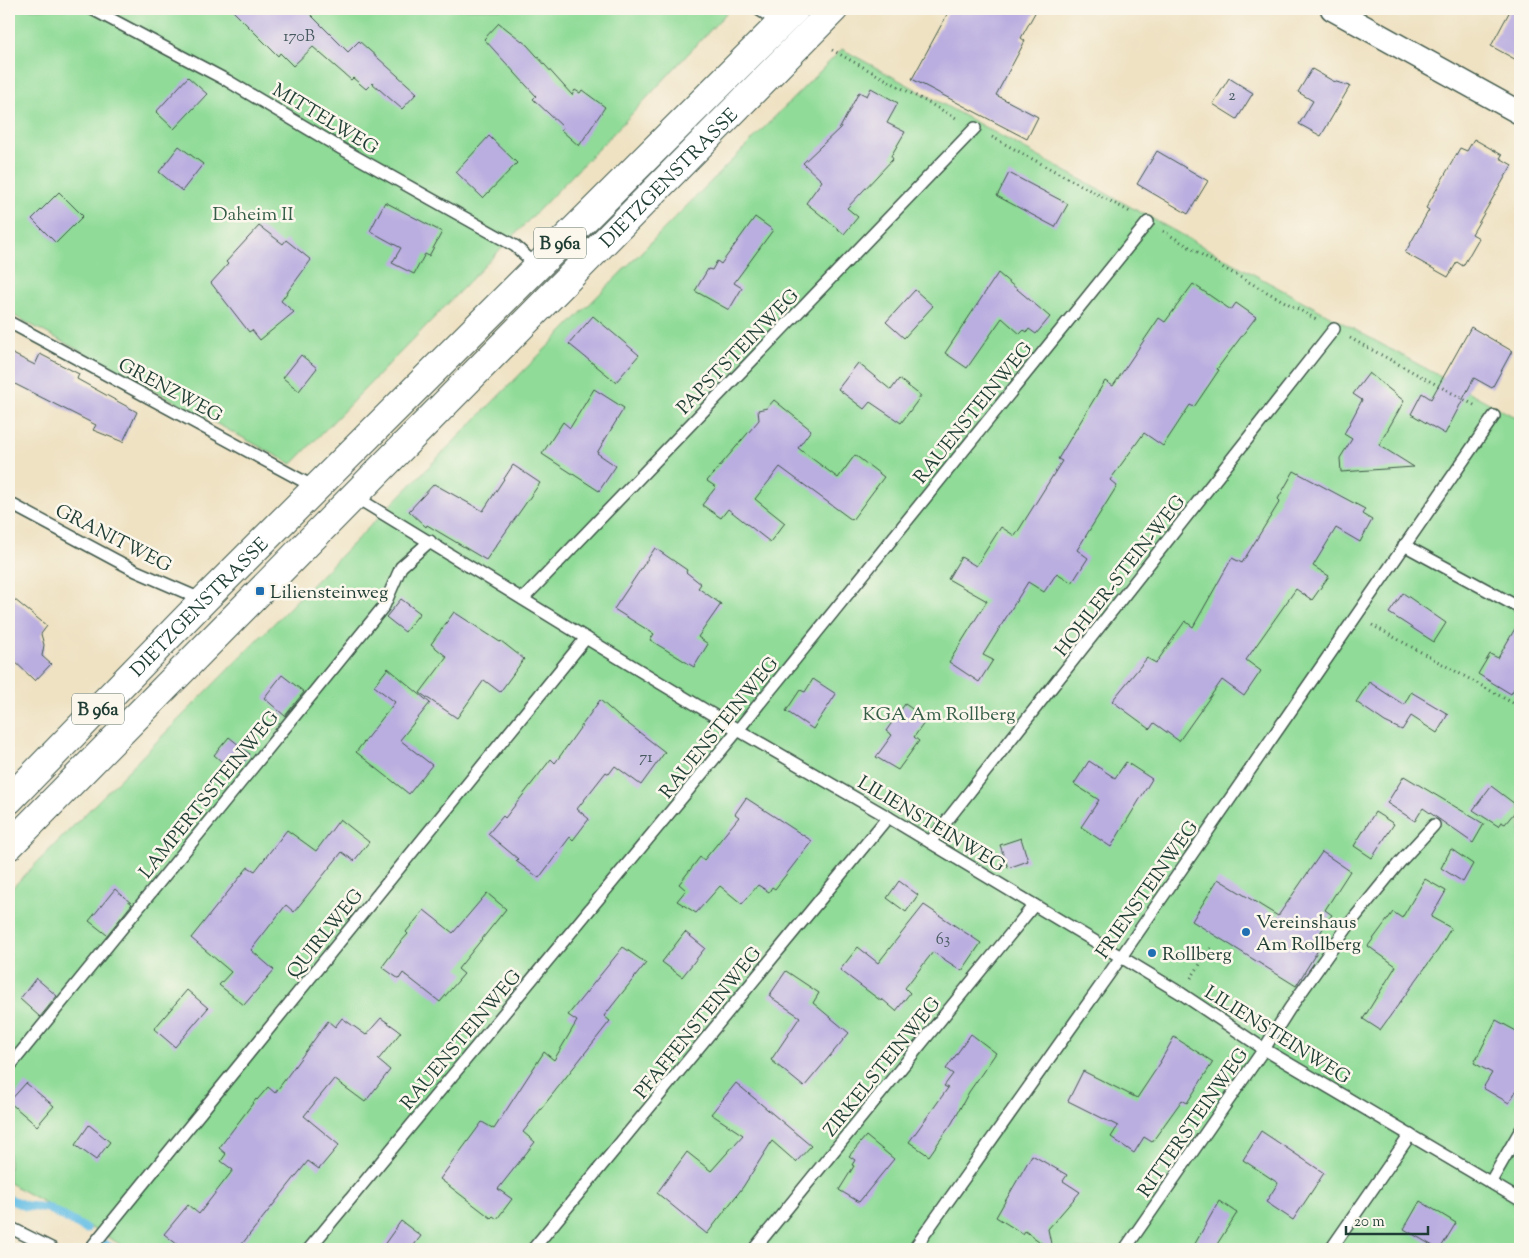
<svg xmlns="http://www.w3.org/2000/svg" width="1529" height="1258" font-family="'Sorts Mill Goudy',serif">
<style>
.green{fill:#8fdb97;stroke:#578c66}
.lines{fill:none;stroke-linecap:round;stroke-linejoin:round}
.stream{stroke:#68bfe5;stroke-width:9}
.building{fill:#baade0}
.lane-casing{stroke:#3e5649;stroke-width:14}
.street-casing{stroke:#3e5649;stroke-width:25}
.primary-casing{stroke:#3e5649;stroke-width:30}
.path{stroke:#3e5649;stroke-width:3;stroke-dasharray:1 4;stroke-linecap:butt}
.lane{stroke:#fff;stroke-width:11}
.street{stroke:#fff;stroke-width:22}
.primary{stroke:#fff;stroke-width:28}
.poi-dot{fill:#1f6fb2;stroke:#fbf7ec;stroke-width:2}
.labels{text-anchor:middle;stroke-width:5;stroke-linejoin:round;paint-order:stroke}
.number-label{font-size:16px;fill:#46595f}
.shield{fill:#fbf7ec;stroke:#61756b;stroke-width:1}
.shield-label{font-size:18px;font-weight:bold;fill:#1f3d34}
.street-label{font-size:19px;fill:#1f3d34;stroke:#fbf7ec}
.park-label{font-size:19px;fill:#355d48;stroke:#fbf7ec}
.poi-label{font-size:19px;fill:#1f3d34;stroke:#fbf7ec;text-anchor:start}
</style>
<rect width="100%" height="100%" fill="#fbf7ec"/>
<filter id="ink" filterUnits="userSpaceOnUse"><feTurbulence type="fractalNoise" baseFrequency=".02" numOctaves="2"/><feDisplacementMap in="SourceGraphic" scale="10" xChannelSelector="R" yChannelSelector="G"/><feConvolveMatrix kernelMatrix="1 2 1 2 8 2 1 2 1" color-interpolation-filters="sRGB"/></filter>
<filter id="wash" filterUnits="userSpaceOnUse"><feTurbulence type="fractalNoise" baseFrequency=".0096" numOctaves="4" result="noise"/><feDisplacementMap in="SourceGraphic" scale="20" xChannelSelector="R" yChannelSelector="G"/><feGaussianBlur stdDeviation="1.12" result="paint"/><feColorMatrix in="noise" values="0 0 0 0 0 0 0 0 0 0 0 0 0 0 0 0 0 1.4 0 .05"/><feComposite in="paint" operator="in"/></filter>
<g filter="url(#wash)">
<rect width="100%" height="100%" fill="#efe2c3"/>
<g class="green">
<path d="M9,9H730L629,117L292,464L9,313Z"/>
<path d="M842,49L1520,420V1249H129L9,1183V891Z"/>
</g>
<g class="lines">
<g class="stream">
<path d="M9,1199L26,1206L48,1208L86,1229"/>
<path d="M102,1243L113,1249"/>
</g>
</g>
<g id="blocks">
<g class="building">
<path d="M231,9H305L348,52L359,41L417,93L402,109L372,83L366,89L353,78L351,80L313,47L293,66L280,53L278,56Z"/>
<path d="M950,9H1037L1021,38L1025,41L996,95L1038,117L1027,139L912,79Z"/>
<path d="M1511,9H1520V62L1491,46Z"/>
<path d="M499,23L527,45L572,95L575,90L580,93L582,90L605,107L579,146L561,130L563,127L533,99L536,96L484,39Z"/>
<path d="M1312,69L1333,81L1350,86L1321,136L1299,124L1313,101L1298,92Z"/>
<path d="M188,77L207,94L174,129L156,112Z"/>
<path d="M1229,78L1253,93L1237,119L1213,104Z"/>
<path d="M871,88L898,103L887,123L905,132L891,156L893,159L847,208L858,217L844,234L806,203L822,181L803,163L840,128L859,92L867,96Z"/>
<path d="M489,136L517,163L483,198L456,172Z"/>
<path d="M1474,139L1502,155L1500,158L1512,165L1472,234L1479,238L1463,266L1457,262L1448,277L1405,253L1429,210L1426,208L1460,148L1467,151Z"/>
<path d="M179,146L203,164L182,191L159,172Z"/>
<path d="M1157,151L1208,181L1188,214L1137,184Z"/>
<path d="M1009,173L1068,204L1055,227L997,196Z"/>
<path d="M59,192L83,216L56,243L32,219Z"/>
<path d="M385,202L442,232L429,256L425,254L414,274L392,263L401,248L370,231Z"/>
<path d="M755,217L773,230L734,283L742,288L729,310L695,291L708,269L712,270L717,261L721,264Z"/>
<path d="M259,226L283,244L286,240L311,260L281,301L294,312L260,340L252,330L249,332L211,283L228,264L226,262Z"/>
<path d="M998,273L1050,317L1036,334L1029,329L1027,332L1024,330L1020,334L1002,318L967,368L945,353Z"/>
<path d="M1193,284L1231,310L1236,303L1256,317L1217,369L1219,370L1194,407L1190,405L1163,446L1144,433L1110,480L1117,486L1077,550L1088,558L1072,583L1057,573L1044,592L1028,582L983,655L993,660L979,682L949,662L987,601L948,579L961,557L976,566L1001,527L1015,536L1062,461L1058,459L1105,381L1113,386L1159,318L1165,322Z"/>
<path d="M915,290L933,306L904,338L886,322Z"/>
<path d="M593,316L639,355L616,382L569,344Z"/>
<path d="M1471,327L1512,351L1492,388L1474,378L1445,434L1411,414L1422,393L1431,399Z"/>
<path d="M9,352L35,365L40,354L79,374L77,379L137,412L123,442L93,430L96,425L9,381Z"/>
<path d="M301,355L317,368L299,391L283,378Z"/>
<path d="M858,363L891,390L899,379L921,396L901,423L870,402L864,409L838,389Z"/>
<path d="M1369,373L1404,401L1379,445L1414,467L1341,472L1340,458L1352,439L1344,434L1362,400L1353,394Z"/>
<path d="M594,389L624,408L597,453L616,466L599,491L542,454L563,422L570,428Z"/>
<path d="M774,400L811,430L798,448L838,478L855,455L884,477L852,520L780,467L755,499L785,523L770,542L728,509L721,518L702,505L716,487L707,481L759,420L758,410L767,408Z"/>
<path d="M513,465L540,483L486,560L427,525L426,527L409,511L434,484L483,511Z"/>
<path d="M1294,471L1365,509L1362,514L1372,520L1360,542L1336,528L1313,566L1329,576L1312,600L1296,589L1246,660L1261,671L1244,696L1222,680L1179,741L1154,723L1150,729L1112,701L1147,658L1156,663L1185,621L1193,627L1232,558L1242,563L1280,501L1278,499Z"/>
<path d="M655,548L687,570L686,572L701,584L698,588L721,604L698,637L708,644L694,667L650,640L654,634L614,609Z"/>
<path d="M1403,593L1446,623L1434,642L1389,613Z"/>
<path d="M9,595L47,626L41,634L44,645L42,656L51,664L35,681L9,656Z"/>
<path d="M401,599L420,613L405,632L386,617Z"/>
<path d="M454,612L500,642L501,641L524,659L500,692L484,680L457,718L420,693L447,657L431,644Z"/>
<path d="M1520,620V678L1511,694L1478,674L1490,654L1498,658Z"/>
<path d="M388,668L430,703L400,740L432,765L409,794L356,752L395,702L374,686Z"/>
<path d="M282,675L304,692L285,716L264,698Z"/>
<path d="M813,679L836,694L813,729L786,711L800,690L805,692Z"/>
<path d="M1369,682L1404,705L1411,692L1448,714L1437,733L1411,716L1402,730L1385,722L1356,702Z"/>
<path d="M600,700L618,716L665,752L641,785L615,766L609,774L606,772L577,809L589,819L573,840L570,837L539,878L516,861L518,859L488,834L503,816L505,818L551,759L555,763Z"/>
<path d="M905,704L927,719L914,737L919,741L898,770L876,757L892,735L886,731Z"/>
<path d="M229,737L250,754L234,772L214,755Z"/>
<path d="M1089,761L1115,778L1126,762L1152,779L1111,847L1081,827L1099,800L1074,784Z"/>
<path d="M1404,776L1484,824L1473,843L1423,808L1415,821L1387,803Z"/>
<path d="M1491,786L1519,807L1505,824L1501,822L1498,826L1473,810Z"/>
<path d="M746,798L812,841L775,889L772,887L769,892L758,885L742,904L720,886L696,913L677,901L686,890L679,884L700,857L704,860L739,817L735,814Z"/>
<path d="M1375,812L1394,824L1372,858L1354,846Z"/>
<path d="M340,819L369,842L354,861L342,852L294,912L286,905L251,950L274,970L244,1005L219,985L231,972L191,938L248,867L255,871L287,830L316,851Z"/>
<path d="M1021,838L1028,861L1008,868L1000,845Z"/>
<path d="M1451,849L1473,864L1463,882L1441,868Z"/>
<path d="M1322,852L1350,871L1325,910L1332,915L1320,933L1326,937L1296,986L1192,921L1218,879L1278,916Z"/>
<path d="M1425,879L1446,891L1431,917L1451,928L1438,950L1380,1030L1363,1019L1396,966L1368,946L1393,912L1402,918Z"/>
<path d="M899,881L918,895L906,912L887,898Z"/>
<path d="M115,889L132,904L107,935L89,921Z"/>
<path d="M487,893L506,909L458,969L464,974L440,1002L403,973L399,979L382,967L399,944L408,934L406,932L424,910L453,933Z"/>
<path d="M924,905L981,943L962,971L933,952L905,988L910,993L896,1011L882,999L881,1001L840,970L858,947L878,963Z"/>
<path d="M685,932L705,948L682,977L662,962Z"/>
<path d="M623,947L646,963L604,1016L610,1021L523,1132L535,1142L498,1189L512,1199L497,1219L493,1216L491,1218L440,1179L482,1122L494,1129L544,1052L554,1060L577,1021L568,1015Z"/>
<path d="M786,971L819,993L813,1003L849,1033L804,1087L771,1060L800,1017L769,996Z"/>
<path d="M36,978L57,996L40,1017L20,999Z"/>
<path d="M187,990L208,1008L175,1047L154,1029Z"/>
<path d="M342,1018L366,1035L381,1018L401,1032L378,1060L390,1070L365,1102L334,1079L304,1116L339,1145L319,1169L308,1161L238,1249H183L164,1234L188,1205L199,1214L233,1170L221,1161L226,1154L219,1148L256,1099L257,1100L268,1087L275,1093L328,1021L335,1027Z"/>
<path d="M1496,1020L1520,1033V1084L1509,1103L1483,1088L1492,1073L1474,1063Z"/>
<path d="M971,1034L996,1053L969,1092L952,1123L929,1156L909,1142L948,1088L944,1086L953,1074L946,1069Z"/>
<path d="M1174,1037L1213,1062L1187,1103L1182,1100L1152,1142L1144,1137L1134,1153L1111,1137L1118,1126L1068,1101L1083,1071L1137,1098L1161,1062H1160Z"/>
<path d="M26,1083L54,1106L37,1126L9,1102Z"/>
<path d="M736,1083L811,1146L796,1162L772,1141L743,1187L707,1234L657,1193L687,1152L711,1171L743,1135L711,1114Z"/>
<path d="M89,1125L110,1142L96,1160L75,1145Z"/>
<path d="M1261,1131L1324,1173L1293,1220L1266,1202L1278,1183L1243,1160Z"/>
<path d="M866,1136L894,1159L859,1202L839,1190L854,1166L852,1165L855,1160L849,1156Z"/>
<path d="M1032,1155L1067,1175L1063,1181L1080,1192L1048,1229L1052,1249H1050L1025,1231L1023,1234L996,1217Z"/>
<path d="M1219,1201L1237,1213L1214,1249H1192Z"/>
<path d="M1420,1201L1456,1223L1440,1249H1438L1404,1229Z"/>
<path d="M401,1221L421,1236L411,1249H381Z"/>
</g>
</g>
</g>
<g filter="url(#ink)">
<use href="#blocks" fill-opacity="0" stroke="#3e5649" stroke-width="1"/>
<g class="lines">
<g class="lane-casing">
<g id="lane">
<path d="M92,9L228,81L342,149L515,246L537,266"/>
<path d="M758,9L780,23"/>
<path d="M9,322L316,488"/>
<path d="M354,496L586,638L738,730L888,817L1121,957L1182,994L1264,1049L1520,1200"/>
<path d="M9,503L136,571L203,600"/>
<path d="M1404,545L1520,608"/>
<path d="M523,599L975,128"/>
<path d="M930,842L1334,329"/>
<path d="M9,1067L384,606L401,567L430,541"/>
<path d="M1490,1183L1520,1131"/>
<path d="M9,1227L53,1249"/>
<path d="M90,1249L586,638"/>
<path d="M309,1249L738,730L1148,222"/>
<path d="M533,1249L888,817"/>
<path d="M754,1249L1034,905"/>
<path d="M914,1249L1121,957L1494,416"/>
<path d="M1125,1249L1264,1049L1290,1008L1351,922L1399,863L1434,825"/>
<path d="M1331,1249L1410,1135"/>
</g>
</g>
<g class="street-casing">
<path id="street" d="M1332,9L1520,113"/>
</g>
<g class="primary-casing">
<g id="primary">
<path id="s1" d="M9,800L204,600L795,9"/>
<path id="s2" d="M9,846L834,9"/>
</g>
</g>
<g class="path">
<path d="M832,50L958,119"/>
<path d="M992,137L1132,213"/>
<path d="M1163,231L1227,270L1316,319"/>
<path d="M1350,338L1476,406"/>
<path d="M1372,625L1520,707"/>
<path d="M1191,978L1211,948"/>
</g>
<use href="#lane" class="lane"/>
<use href="#street" class="street"/>
<use href="#primary" class="primary"/>
</g>
</g>
<g class="poi-dot">
<rect x="255" y="586" width="10" height="10" rx="2.5"/>
<circle cx="1246" cy="932" r="5"/>
<circle cx="1152" cy="953" r="5"/>
</g>
<g class="labels">
<g class="number-label">
<text x="299" y="41">170B</text>
<text x="1232" y="100">2</text>
<text x="646" y="762">71</text>
<text x="943" y="944">63</text>
</g>
<g class="shield">
<rect x="534" y="227.5" width="52" height="31" rx="4"/>
<rect x="72" y="693.5" width="52" height="31" rx="4"/>
</g>
<g class="shield-label">
<text x="560" y="249">B 96a</text>
<text x="98" y="715">B 96a</text>
</g>
<g class="street-label">
<text transform="translate(326 118) rotate(31)" y="7">MITTELWEG</text>
<text dy="7" stroke="none"><textPath href="#s2" startOffset="939">DIETZGENSTRASSE</textPath></text>
<text transform="translate(737 351) rotate(-46)" y="7">PAPSTSTEINWEG</text>
<text transform="translate(171 389) rotate(28)" y="7">GRENZWEG</text>
<text transform="translate(972 412) rotate(-51)" y="7">RAUENSTEINWEG</text>
<text transform="translate(114 537) rotate(27)" y="7">GRANITWEG</text>
<text transform="translate(1119 575) rotate(-52)" y="7">HOHLER-STEIN-WEG</text>
<text dy="7" stroke="none"><textPath href="#s1" startOffset="271">DIETZGENSTRASSE</textPath></text>
<text transform="translate(718 727) rotate(-51)" y="7">RAUENSTEINWEG</text>
<text transform="translate(208 794) rotate(-51)" y="7">LAMPERTSSTEINWEG</text>
<text transform="translate(932 823) rotate(31)" y="7">LILIENSTEINWEG</text>
<text transform="translate(1146 889) rotate(-55)" y="7">FRIENSTEINWEG</text>
<text transform="translate(324 933) rotate(-51)" y="7">QUIRLWEG</text>
<text transform="translate(697 1022) rotate(-51)" y="7">PFAFFENSTEINWEG</text>
<text transform="translate(1278 1034) rotate(32)" y="7">LILIENSTEINWEG</text>
<text transform="translate(460 1039) rotate(-50)" y="7">RAUENSTEINWEG</text>
<text transform="translate(881 1066) rotate(-51)" y="7">ZIRKELSTEINWEG</text>
<text transform="translate(1192 1122) rotate(-55)" y="7">RITTERSTEINWEG</text>
</g>
<g class="park-label">
<text x="253" y="220">Daheim II</text>
<text x="939" y="720">KGA Am Rollberg</text>
</g>
<g class="poi-label">
<text x="270" y="598">Liliensteinweg</text>
<text x="1256" y="928">Vereinshaus<tspan x="1256" dy="22">Am Rollberg</tspan></text>
<text x="1162" y="960">Rollberg</text>
</g>
</g>
<rect width="1529" height="1258" fill="none" stroke="#fbf7ec" stroke-width="30"/>
<path d="M1346 1226v8h82v-8" fill="none" stroke="#1f3d34" stroke-width="2.5"/>
<text x="1354" y="1226" font-size="15" fill="#1f3d34" stroke="#fbf7ec" stroke-width="4" paint-order="stroke">20 m</text>
</svg>
